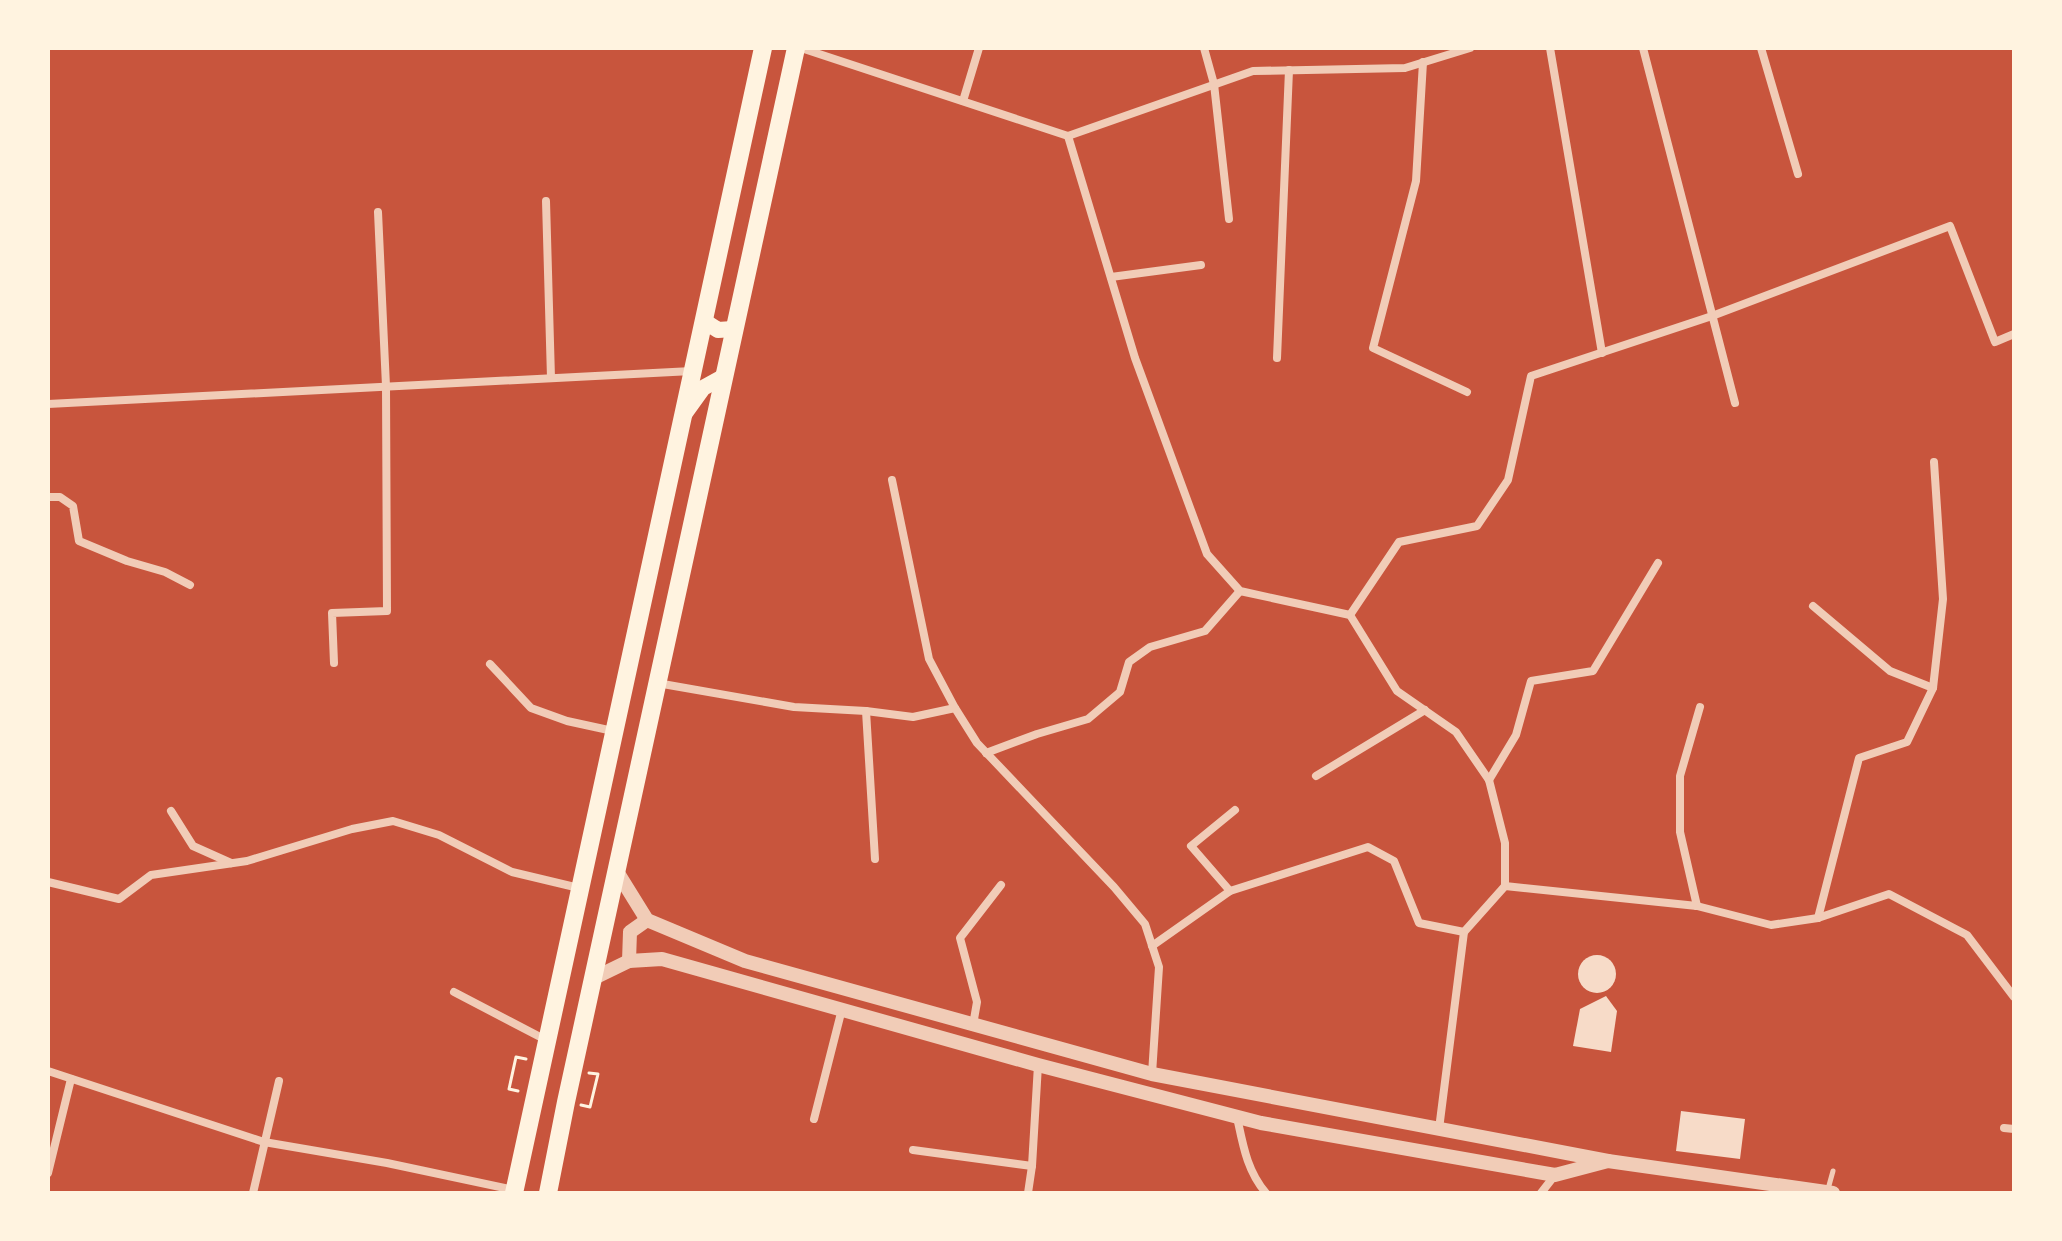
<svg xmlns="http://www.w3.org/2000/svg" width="2062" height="1241" font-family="Roboto,sans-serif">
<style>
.building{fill:#f7dbc8}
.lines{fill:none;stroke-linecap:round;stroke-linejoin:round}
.path{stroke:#fff3e0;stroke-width:3}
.service{stroke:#f1ccb7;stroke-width:5}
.minor{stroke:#f1ccb7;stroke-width:8}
.tertiary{stroke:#f1ccb7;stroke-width:14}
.primary{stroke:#fff3e0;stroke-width:16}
.trunk{stroke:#fff3e0;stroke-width:18}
</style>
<rect width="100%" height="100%" fill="#c8553d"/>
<g class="building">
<circle cx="1597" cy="974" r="19"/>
<path d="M1606,996L1617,1011L1611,1052L1573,1046L1580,1009Z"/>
<path d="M1681,1111L1745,1119L1740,1159L1676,1151Z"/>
</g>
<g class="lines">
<g class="path">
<path d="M518,1091L509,1089L516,1057L526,1059"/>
<path d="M581,1105L590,1107L598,1074L589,1073"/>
</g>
<path class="service" d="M1828,1189L1833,1171"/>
<g class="minor">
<path d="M801,48L1068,136L1253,71L1405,68L1470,48"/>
<path d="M1204,48L1214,84L1229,219"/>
<path d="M1550,48L1602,353"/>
<path d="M1643,48L1735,403"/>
<path d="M1761,48L1798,174"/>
<path d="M1423,62L1416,181L1373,348L1467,392"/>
<path d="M963,101L979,48"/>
<path d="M1068,136L1135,358L1207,554L1240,591L1350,615L1397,691L1456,732L1489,780L1505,843V886L1464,932L1439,1129"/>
<path d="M546,201L551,378"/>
<path d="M1111,277L1201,265"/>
<path d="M1277,358L1289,70"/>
<path d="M48,404L692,371"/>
<path d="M892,480L929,659L955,708"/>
<path d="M48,497H60L73,506L79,541L127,561L165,572L190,585"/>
<path d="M1813,606L1890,671L1933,688"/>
<path d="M1350,615L1399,542L1477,526L1508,480L1531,376L1712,316L1950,226L1995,342L2014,334"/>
<path d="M334,663L332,613L387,611L386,386L378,212"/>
<path d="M490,664L531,708L567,721L613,731"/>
<path d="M657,683L794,707L866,711L913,717L955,708L977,743L1114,887L1145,924L1159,967L1152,1074"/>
<path d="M866,711L875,859"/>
<path d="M986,753L1037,734L1088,719L1120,692L1129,662L1150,647L1205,631L1240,591"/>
<path d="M1316,776L1425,710"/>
<path d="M1489,780L1516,735L1531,681L1593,671L1658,563"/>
<path d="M171,811L193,846L231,863"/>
<path d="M48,882L119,899L151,875L247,861L352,829L393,821L439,835L512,872L579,888"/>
<path d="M1505,886L1697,906L1771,925L1818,918L1889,894L1967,935L2014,997"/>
<path d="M1230,891L1191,846L1235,810"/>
<path d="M1697,906L1680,832V776L1700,707"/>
<path d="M1818,918L1859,758L1907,742L1933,688L1943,599L1934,462"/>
<path d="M1152,946L1230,891L1368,847L1394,861L1419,923L1464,932"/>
<path d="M454,992L546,1040"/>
<path d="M973,1025L977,1002L960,938L1001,885"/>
<path d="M48,1071L264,1142L387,1163L514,1190"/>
<path d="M1237,1117C1243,1145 1247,1171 1266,1193"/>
<path d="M814,1119L842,1009"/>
<path d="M2004,1128L2014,1129"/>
<path d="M913,1150L1032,1166"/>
<path d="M48,1173L71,1079"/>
<path d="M253,1193L279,1081"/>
<path d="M1028,1193L1032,1166L1038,1065"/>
<path d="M1541,1193L1555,1175"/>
</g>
<g class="tertiary">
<path d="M629,961L630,932L647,920"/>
<path d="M592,979L629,961L662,959L1038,1065L1261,1123L1555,1175L1608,1161L1152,1074L745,961L647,920L616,870"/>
<path d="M1608,1161L1833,1193"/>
</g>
<g class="primary">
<path d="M704,321L718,330L733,329"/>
<path d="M685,413L703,388L723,377"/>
</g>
<g class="trunk">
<path d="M514,1193L763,48"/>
<path d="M548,1193L566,1102L796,48"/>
</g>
</g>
<rect width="2062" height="1241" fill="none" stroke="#fff3e0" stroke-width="100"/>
</svg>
